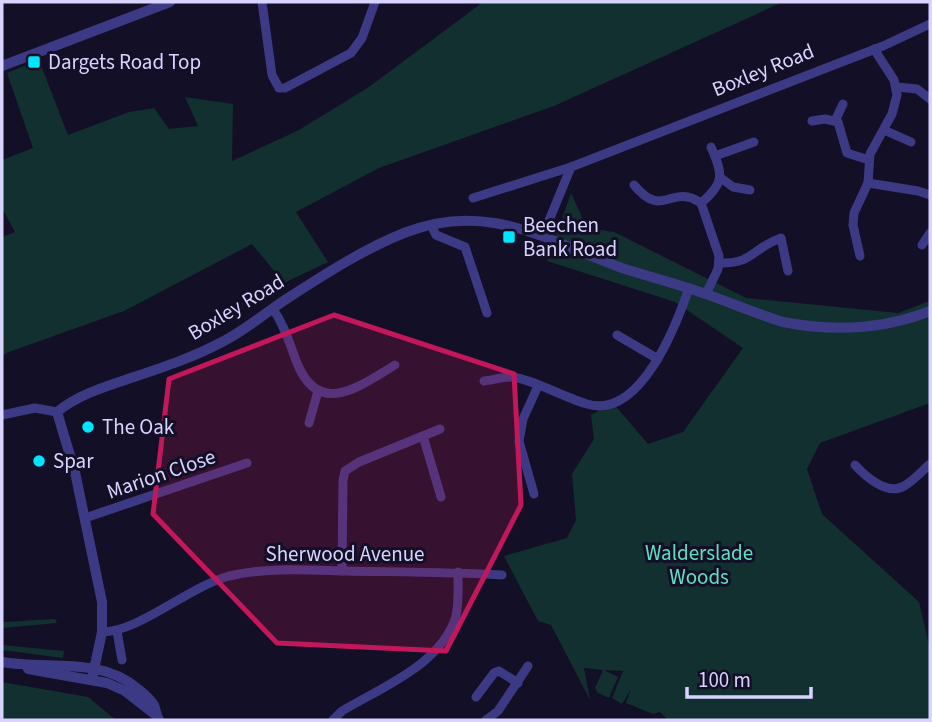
<svg xmlns="http://www.w3.org/2000/svg" width="932" height="722" font-family="'Source Sans 3',sans-serif">
<style>
.green{fill:#12302f}
.lines{fill:none;stroke-linecap:round;stroke-linejoin:round}
.minor{stroke:#3d3a85;stroke-width:9}
.tertiary{stroke:#3d3a85;stroke-width:10}
.marked{fill:#c2185b;fill-opacity:0.2;stroke:#c2185b;stroke-width:5;stroke-linejoin:round}
.poi-dot{fill:#00e5ff;stroke:#130f26;stroke-width:2.5}
.labels{text-anchor:middle;stroke-width:6;stroke-linejoin:round;paint-order:stroke}
.poi-label{font-size:21px;fill:#d9d4ff;stroke:#130f26;text-anchor:start}
.street-label{font-size:21px;fill:#d9d4ff;stroke:#130f26}
.park-label{font-size:21px;fill:#5fe0c0;stroke:#130f26}
</style>
<rect width="100%" height="100%" fill="#130f26"/>
<g class="green">
<path d="M483,2H783L554,106L379,168L296,212L328,262L284,283L252,244L124,311L6,353L2,357V237L15,232L2,208V160L33,148L7,73L39,60L68,135L129,112L154,108L169,129L198,126L185,97L233,104L232,161L299,130L369,87Z"/>
<path d="M571,193L587,228L614,232L746,298L898,313L930,301V403L820,443L807,469L822,514L919,602L930,649V720H668L660,712L653,714L626,703L631,689L622,704L612,698L623,671L604,670L618,677L609,698L598,693L595,688L603,670L584,668L590,700L551,625L538,621L504,556L567,538L576,520L572,474L594,439L591,415L613,403L648,444L683,432L743,348L675,302L547,261Z"/>
<path d="M55,619L57,623L2,628V622Z"/>
<path d="M2,645L64,651L63,658L2,650Z"/>
<path d="M2,682L88,697L116,720H2Z"/>
</g>
<g class="lines">
<g class="minor">
<path d="M262,2L272,75L279,88H285L351,53L362,38L375,2"/>
<path d="M897,87L917,89L930,99"/>
<path d="M812,121L825,119L838,122L847,153L869,160"/>
<path d="M835,121L843,104"/>
<path d="M884,130L911,142"/>
<path d="M715,156L754,142"/>
<path d="M721,178L733,187L750,190"/>
<path d="M868,183L918,191L930,195"/>
<path d="M634,185C664,221 670,182 701,203L719,256L718,269L706,294"/>
<path d="M473,198L571,167"/>
<path d="M701,203C725,183 723,174 711,147"/>
<path d="M431,225L436,235L465,247L487,313"/>
<path d="M543,235L571,167L883,46L930,24"/>
<path d="M922,245L930,233"/>
<path d="M860,256L853,225L854,213L868,183L870,154L892,114L897,95L894,80L874,49"/>
<path d="M719,263C754,264 752,248 781,238L788,271"/>
<path d="M273,309C285,326 290,345 297,363C319,418 360,386 395,365"/>
<path d="M617,335L658,359"/>
<path d="M484,381C493,380 502,377 511,377C527,377 568,399 587,404C640,420 676,326 689,288"/>
<path d="M2,415L35,408L57,412"/>
<path d="M309,423L318,391"/>
<path d="M423,436L441,497"/>
<path d="M855,465C865,476 887,496 904,486C913,481 922,471 930,464"/>
<path d="M534,494L519,441L523,419L538,386"/>
<path d="M85,518L247,463"/>
<path d="M342,571L343,480L345,471L359,462L440,429"/>
<path d="M117,631L122,660"/>
<path d="M102,632C139,632 188,587 229,576C267,567 307,570 346,571C398,572 450,572 502,575"/>
<path d="M476,697L494,673L499,671L518,683"/>
<path d="M333,720L342,711C382,687 442,664 456,616C459,602 458,586 458,572"/>
<path d="M486,720L498,711L528,666"/>
</g>
<g class="tertiary">
<path d="M2,66L170,2"/>
<path d="M2,662C48,670 100,656 138,689C143,693 150,699 154,705C156,710 156,715 159,720"/>
<path d="M28,669L107,683L125,691L157,716"/>
<path d="M92,679L102,632V602L75,472L57,412C79,394 107,386 134,377C164,367 194,357 222,342C246,330 266,312 288,298C325,274 364,249 404,233C487,200 546,240 622,268C644,275 666,281 688,288C720,298 751,312 783,322C834,332 882,330 930,311"/>
</g>
</g>
<path class="marked" d="M334,315L514,374L521,505L446,651L277,643L153,514L169,379Z"/>
<g class="poi-dot">
<rect x="27" y="55" width="14" height="14" rx="3.5"/>
<rect x="502" y="230" width="14" height="14" rx="3.5"/>
<circle cx="88" cy="427" r="7"/>
<circle cx="39" cy="461" r="7"/>
</g>
<g class="labels">
<g class="poi-label">
<text x="48" y="69">Dargets Road Top</text>
<text x="523" y="232">Beechen<tspan x="523" dy="24">Bank Road</tspan></text>
<text x="102" y="434">The Oak</text>
<text x="53" y="468">Spar</text>
</g>
<g class="street-label">
<text transform="translate(763 70) rotate(-22)" y="7">Boxley Road</text>
<text transform="translate(236 307) rotate(-31)" y="7">Boxley Road</text>
<text transform="translate(161 474) rotate(-19)" y="7">Marion Close</text>
<text x="345" y="561">Sherwood Avenue</text>
</g>
<g class="park-label">
<text x="699" y="560">Walderslade<tspan x="699" dy="24">Woods</tspan></text>
</g>
</g>
<rect width="932" height="722" fill="none" stroke="#d9d4ff" stroke-width="7"/>
<path d="M687 687v10h124v-10" fill="none" stroke="#d9d4ff" stroke-width="3.5"/>
<text x="698" y="687" font-size="21" fill="#d9d4ff" stroke="#130f26" stroke-width="5" paint-order="stroke">100 m</text>
</svg>
